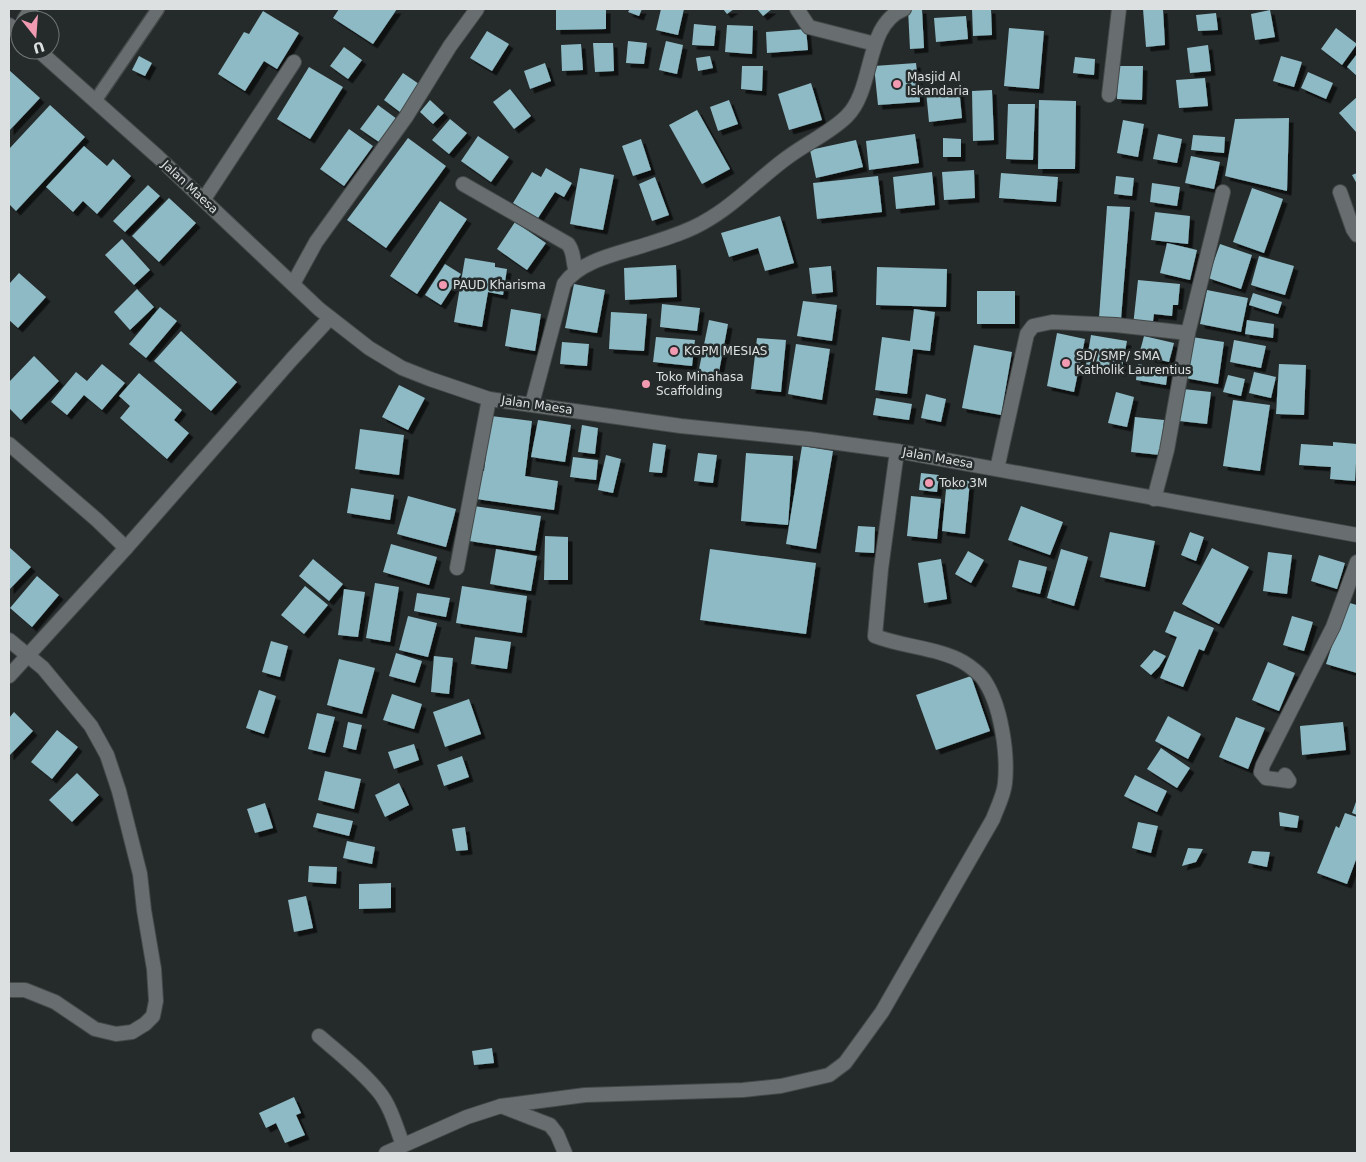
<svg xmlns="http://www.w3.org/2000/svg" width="1366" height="1162" font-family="'DejaVu Sans',sans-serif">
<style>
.building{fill:#8dbac4;filter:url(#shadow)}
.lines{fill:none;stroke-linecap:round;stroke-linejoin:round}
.service-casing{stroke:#444849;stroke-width:15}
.minor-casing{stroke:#444849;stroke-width:16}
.tertiary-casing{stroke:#444849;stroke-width:16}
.service{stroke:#686e6f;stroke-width:12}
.minor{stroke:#686e6f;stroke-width:14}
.tertiary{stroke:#686e6f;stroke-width:14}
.poi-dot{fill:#f19ab2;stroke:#252a2b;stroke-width:2}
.labels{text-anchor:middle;stroke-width:5;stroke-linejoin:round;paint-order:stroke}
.poi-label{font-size:12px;fill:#dce0e0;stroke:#252a2b;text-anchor:start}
.street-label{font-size:12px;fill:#dce0e0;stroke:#252a2b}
</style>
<defs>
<filter id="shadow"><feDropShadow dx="4.5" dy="4.5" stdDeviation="0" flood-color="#0009"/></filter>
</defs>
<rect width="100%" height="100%" fill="#252a2b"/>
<g class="building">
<path d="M339,9H397L373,44L333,18Z"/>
<path d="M556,9H606V29L556,30Z"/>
<path d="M630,9H642L639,16L628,12Z"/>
<path d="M661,9H684L678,35L656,30Z"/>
<path d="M723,9H734L727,14Z"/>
<path d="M757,9H772L763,16Z"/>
<path d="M908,9H922L924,48L910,49Z"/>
<path d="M972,9H991L992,35L973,36Z"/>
<path d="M1143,9H1163L1165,45L1146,47Z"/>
<path d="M1270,10L1275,37L1255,40L1251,14Z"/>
<path d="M263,11L299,33L277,69L264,61L245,91L218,74L244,32L249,34Z"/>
<path d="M1216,13L1218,30L1198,31L1196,15Z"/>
<path d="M966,16L968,39L936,42L934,18Z"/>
<path d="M694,24L716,26L714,46L692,45Z"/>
<path d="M727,25L753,26L752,54L725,52Z"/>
<path d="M1009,28L1044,31L1039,89L1004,86Z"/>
<path d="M1336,28L1357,44L1342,65L1321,49Z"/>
<path d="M806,29L808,50L767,53L766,32Z"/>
<path d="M487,31L509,44L492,71L470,58Z"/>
<path d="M628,41L647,43L644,64L626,63Z"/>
<path d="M666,41L683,45L677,74L659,70Z"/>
<path d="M593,43H613L614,71L595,72Z"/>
<path d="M581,44L583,70L562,71L561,45Z"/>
<path d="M1208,45L1211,71L1190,73L1187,48Z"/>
<path d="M344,47L362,60L348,79L330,66Z"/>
<path d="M1357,54V76L1347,67Z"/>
<path d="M139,56L152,63L145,76L132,70Z"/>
<path d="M710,56L713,68L698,71L696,58Z"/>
<path d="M1281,56L1302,62L1294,87L1273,81Z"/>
<path d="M1075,57L1095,59L1094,75L1073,73Z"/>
<path d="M545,63L551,81L530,89L524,71Z"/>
<path d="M916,63L920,102L878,105L874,66Z"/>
<path d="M742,66H763L762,91L741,89Z"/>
<path d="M1118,66H1143L1142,100L1117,99Z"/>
<path d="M309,67L343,87L310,139L277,119Z"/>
<path d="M9,70L40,98L9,131Z"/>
<path d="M1308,72L1333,83L1326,99L1301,88Z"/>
<path d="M403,73L419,84L400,112L384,100Z"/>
<path d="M1205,78L1208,106L1179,108L1176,80Z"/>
<path d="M811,83L822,120L789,130L778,94Z"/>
<path d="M959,87L962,118L929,122L926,91Z"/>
<path d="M510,89L531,116L514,129L493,102Z"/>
<path d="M992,90L994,140L973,141L972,91Z"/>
<path d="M1357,97V133L1339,113Z"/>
<path d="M430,100L444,113L433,124L420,112Z"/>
<path d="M729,100L738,124L718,131L710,107Z"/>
<path d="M1039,100L1076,101L1075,169H1038Z"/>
<path d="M1008,104H1035L1033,160L1006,159Z"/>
<path d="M50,105L85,137L16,211L9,204V149Z"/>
<path d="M378,105L397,119L379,142L360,129Z"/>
<path d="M697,110L730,169L702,184L669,125Z"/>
<path d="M1289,118L1287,191L1225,176L1235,119Z"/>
<path d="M450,119L467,133L449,154L432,140Z"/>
<path d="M1123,120L1144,124L1138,157L1117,153Z"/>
<path d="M349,129L373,146L344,186L320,169Z"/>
<path d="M915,134L919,163L869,170L866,141Z"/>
<path d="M1158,134L1182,139L1177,163L1153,159Z"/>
<path d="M1193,135L1225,137L1224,153L1191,150Z"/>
<path d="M478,136L509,157L491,182L461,161Z"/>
<path d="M408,138L446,166L386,248L347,220Z"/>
<path d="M943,138L961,139V157H943Z"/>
<path d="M641,139L651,170L633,176L622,146Z"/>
<path d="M856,140L863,167L816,178L810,150Z"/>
<path d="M84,146L107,166L113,159L131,176L97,214L83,201L73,212L46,187Z"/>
<path d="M1191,156L1220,162L1214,189L1185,183Z"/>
<path d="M546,168L572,183L564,197L555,192L538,218L513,203L532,172L541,177Z"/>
<path d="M580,168L614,175L603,230L570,224Z"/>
<path d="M974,170L975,198L944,200L942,172Z"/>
<path d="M932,172L935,205L896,209L893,177Z"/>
<path d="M1001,173L1058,177L1056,202L999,198Z"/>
<path d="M1357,173V184L1352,175Z"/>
<path d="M878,176L882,212L817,219L813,183Z"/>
<path d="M1116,176L1134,178L1132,196L1114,194Z"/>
<path d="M655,177L669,215L652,221L639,184Z"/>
<path d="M1152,183L1180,187L1177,206L1150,202Z"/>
<path d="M148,185L160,196L125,232L113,221Z"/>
<path d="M1252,188L1283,199L1264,253L1233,242Z"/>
<path d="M169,198L196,223L159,262L132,236Z"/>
<path d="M440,201L467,219L417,294L390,276Z"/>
<path d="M1107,206L1130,207L1121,319L1099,318Z"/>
<path d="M1155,212L1190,216L1188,244L1151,240Z"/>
<path d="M780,216L794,263L765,271L758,248L729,257L721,233Z"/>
<path d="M515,222L546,243L527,270L497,249Z"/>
<path d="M122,239L150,270L134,285L105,255Z"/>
<path d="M1167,243L1197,250L1190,280L1160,273Z"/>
<path d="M1220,244L1252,255L1241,289L1208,278Z"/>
<path d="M1259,256L1294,266L1285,295L1251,285Z"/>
<path d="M465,258L495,263V267L507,269L503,295L488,292L482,327L454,322Z"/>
<path d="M445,264L461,274L441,305L425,295Z"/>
<path d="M676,265L677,297L625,300L624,268Z"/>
<path d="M831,266L833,292L812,294L809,268Z"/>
<path d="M877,267L947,269L946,307L876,305Z"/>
<path d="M19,273L46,297L18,328L9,320V284Z"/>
<path d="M1138,280L1180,284L1178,305H1173L1172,316L1154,314L1152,328L1133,326Z"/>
<path d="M574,284L605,290L597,333L565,328Z"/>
<path d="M137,289L154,307L130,330L114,312Z"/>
<path d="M1207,290L1248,298L1241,332L1200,324Z"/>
<rect x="977" y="291" width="38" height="33"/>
<path d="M1253,293L1282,302L1278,314L1249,305Z"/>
<path d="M803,301L837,305L832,341L797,336Z"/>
<path d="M662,304L700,308L697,331L660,327Z"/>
<path d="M160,307L177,321L146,358L129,344Z"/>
<path d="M511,309L541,314L535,351L505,346Z"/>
<path d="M914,309L935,312L930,351L913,349L907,394L875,390L882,337L910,341Z"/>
<path d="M611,312L647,314L644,351L609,349Z"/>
<path d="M709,320L728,324L718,377L698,374Z"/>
<path d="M1247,320L1274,324L1273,338L1245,334Z"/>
<path d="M181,331L237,382L211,411L154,361Z"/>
<path d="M1057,333L1085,339L1074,392L1047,386Z"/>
<path d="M1091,335L1127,341L1121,372L1086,365Z"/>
<path d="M1144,336L1174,343L1169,362L1139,355Z"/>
<path d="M656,337L695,340L692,366L653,362Z"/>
<path d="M1192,337L1224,342L1218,384L1185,378Z"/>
<path d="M757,338L786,340L781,392L751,389Z"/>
<path d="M1234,340L1266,346L1261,368L1230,362Z"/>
<path d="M562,342L589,344L587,366L560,364Z"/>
<path d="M796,344L830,349L822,400L788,394Z"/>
<path d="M974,345L1012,352L1001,415L962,408Z"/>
<path d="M34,356L59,381L21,420L9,408V382Z"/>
<path d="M102,364L125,383L102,410L84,395L67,415L51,402L76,372L87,381Z"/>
<path d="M1138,364L1168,370L1166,385L1136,380Z"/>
<path d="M1279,364L1306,365L1304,415L1276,414Z"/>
<path d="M1254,372L1276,377L1271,398L1249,393Z"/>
<path d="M139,373L182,410L174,420L189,433L167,459L120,418L130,406L119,396Z"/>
<path d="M1228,375L1245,379L1241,396L1223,392Z"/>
<path d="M399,385L425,398L408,430L382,417Z"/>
<path d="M1183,389L1211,392L1207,424L1179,421Z"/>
<path d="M1116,392L1134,397L1127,427L1108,423Z"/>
<path d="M926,394L946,399L941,422L921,418Z"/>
<path d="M876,398L912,404L909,420L873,415Z"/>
<path d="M1233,400L1270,405L1260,471L1223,466Z"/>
<path d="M491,416L532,421L525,476L558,481L554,510L476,499L480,471H484Z"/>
<path d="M1135,417L1164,420L1160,455L1131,452Z"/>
<path d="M538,420L571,425L565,462L531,457Z"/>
<path d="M582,425L598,428L595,454L578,452Z"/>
<path d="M360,429L404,435L399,475L355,469Z"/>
<path d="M1333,442L1357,444L1355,481L1330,479L1331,467L1299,465L1301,444L1333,446Z"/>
<path d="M653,443L666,445L662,473L649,472Z"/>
<path d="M802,446L833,451L816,549L786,544Z"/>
<path d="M698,453L717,455L713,483L694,481Z"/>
<path d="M746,453L793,456L788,525L741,521Z"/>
<path d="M606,455L621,459L613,493L598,490Z"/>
<path d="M573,457L598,460L596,480L570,477Z"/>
<path d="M921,473L939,475L937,492L919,490Z"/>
<path d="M947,479L970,481L965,534L942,531Z"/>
<path d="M351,488L394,495L390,520L347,513Z"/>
<path d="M408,496L456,509L446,547L397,534Z"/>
<path d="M911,496L941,499L937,539L907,536Z"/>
<path d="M474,506L541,516L535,551L469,541Z"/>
<path d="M1021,506L1063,522L1050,555L1008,540Z"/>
<path d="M858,526L875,527L874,553L855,552Z"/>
<path d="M1110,532L1155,541L1145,587L1100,577Z"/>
<path d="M1190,532L1204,537L1196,561L1181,555Z"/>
<path d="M545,536L568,537V580H544Z"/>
<path d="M391,544L437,557L429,585L383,572Z"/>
<path d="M9,547L31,567L9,590Z"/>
<path d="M1212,548L1249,567L1219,624L1182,604Z"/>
<path d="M496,549L537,556L531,591L490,584Z"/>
<path d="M710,549L816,563L806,634L700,620Z"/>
<path d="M1061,549L1088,557L1074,606L1047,598Z"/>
<path d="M968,551L984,560L971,583L955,574Z"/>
<path d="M1268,552L1292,555L1287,594L1263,591Z"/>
<path d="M1319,555L1345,563L1337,589L1311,581Z"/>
<path d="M313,559L343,584L329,601L299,576Z"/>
<path d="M941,559L947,599L924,603L918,563Z"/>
<path d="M1019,560L1047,567L1040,594L1012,587Z"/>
<path d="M37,576L59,595L32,627L10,608Z"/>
<path d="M375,583L399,587L390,642L366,638Z"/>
<path d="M305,586L328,605L304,634L281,615Z"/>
<path d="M462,586L527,596L522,633L456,623Z"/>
<path d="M344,589L365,592L358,637L338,635Z"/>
<path d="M417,593L450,598L446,617L414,611Z"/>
<path d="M1346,602L1357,605V673L1326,664Z"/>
<path d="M1174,611L1214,628L1204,651L1199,649L1183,687L1160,678L1177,637L1165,632Z"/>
<path d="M408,616L437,623L428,657L399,650Z"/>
<path d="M1292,616L1313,622L1304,651L1283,645Z"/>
<path d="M475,637L511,642L507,669L471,664Z"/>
<path d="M271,641L288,646L280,677L262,672Z"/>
<path d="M1154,650L1166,656L1159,667L1151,675L1140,666Z"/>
<path d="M396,653L422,661L415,683L389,676Z"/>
<path d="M434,656L453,658L449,694L431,692Z"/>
<path d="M339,659L375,668L362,714L327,705Z"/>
<path d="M1268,662L1295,673L1279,711L1252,700Z"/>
<path d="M971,676L990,731L936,750L916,695Z"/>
<path d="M259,690L276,696L264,734L246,728Z"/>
<path d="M392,694L422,704L414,729L383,720Z"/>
<path d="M469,699L481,734L445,747L433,712Z"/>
<path d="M14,712L33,731L9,756V718Z"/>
<path d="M317,713L335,717L325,753L308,749Z"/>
<path d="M1168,716L1201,734L1188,759L1155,741Z"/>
<path d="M1236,717L1265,728L1248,769L1219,757Z"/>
<path d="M348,722L362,725L356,750L343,747Z"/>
<path d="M1343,722L1346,750L1302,755L1300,726Z"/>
<path d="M57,730L78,747L52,779L31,762Z"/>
<path d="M414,744L419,760L394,769L388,752Z"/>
<path d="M1161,748L1190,768L1177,788L1147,769Z"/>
<path d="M462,756L469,777L444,786L437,765Z"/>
<path d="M325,771L361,779L354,809L318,800Z"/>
<path d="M77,773L99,795L72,822L49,800Z"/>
<path d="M1135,775L1167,791L1157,812L1124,796Z"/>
<path d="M399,783L409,805L385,817L375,795Z"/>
<path d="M1357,799V815L1352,813Z"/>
<path d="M265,803L273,828L255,833L247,809Z"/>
<path d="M1279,812L1299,816L1297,828L1280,826Z"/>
<path d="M317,813L353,821L349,836L313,827Z"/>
<path d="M1345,813L1357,817V857L1347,884L1317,873L1336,826L1339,828Z"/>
<path d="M1138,822L1158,826L1151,853L1132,848Z"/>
<path d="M465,827L468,850L456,851L452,829Z"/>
<path d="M347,841L375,847L372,864L343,858Z"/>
<path d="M1188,848L1203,849L1196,862L1182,866Z"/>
<path d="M1252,851L1270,852L1267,867L1248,863Z"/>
<path d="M309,866L337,867L336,884L308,882Z"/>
<path d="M391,883V908L359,909V884Z"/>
<path d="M306,896L313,928L294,932L288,900Z"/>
<path d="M492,1048L494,1063L474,1065L472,1051Z"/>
<path d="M294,1097L301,1113L296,1115L305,1135L285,1143L276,1123L266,1128L259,1113Z"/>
</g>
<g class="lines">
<g class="service-casing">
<path id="service" d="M95,101L158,9"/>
</g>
<g class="minor-casing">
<g id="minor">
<path d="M797,9L809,27L875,44"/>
<path d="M24,20L31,9"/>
<path d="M1109,95L1119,9"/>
<path d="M463,184L568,244C575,253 572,261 576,271"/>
<path d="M1340,192L1353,229L1357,235"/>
<path d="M204,199L294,62"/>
<path d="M293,284L316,242L406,117L450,46L477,9"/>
<path d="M532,404L564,284C580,260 621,253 648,244C667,238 687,232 704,222C735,205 760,177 788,157C808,142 830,133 847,116C875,88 864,25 904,9"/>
<path d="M9,444L97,520L126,548"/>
<path d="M997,469L1027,334L1033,326L1052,322L1116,325L1188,333"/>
<path d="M1154,499L1167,450L1188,333L1223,192"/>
<path d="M457,568L489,399"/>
<path d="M9,640L43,668L91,726L107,755L119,791L140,874L144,910L154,969L156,1001L153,1016L145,1024L132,1032L116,1034L95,1029L55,1002L25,990H9"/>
<path d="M9,676L126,548L292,359L330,318"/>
<path d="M1285,775L1289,781L1266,778L1261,772L1263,765L1333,627L1357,562"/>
<path d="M319,1036C340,1054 362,1071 379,1092C391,1107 396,1127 403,1145"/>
<path d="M501,1106L550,1125L557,1134L565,1153"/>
<path d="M386,1153L467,1117L501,1106L585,1095L743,1090L781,1086L829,1075L845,1063L882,1012L993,819C997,808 1004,795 1005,783C1008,753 1001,705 984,680C980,674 970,666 963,662C939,648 903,647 875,636L881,569L897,451"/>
</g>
</g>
<g class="tertiary-casing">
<g id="tertiary">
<path d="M9,25L20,34"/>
<path d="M38,50L158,157L319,309L369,348L402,368L430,379L489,399L681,426L809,439L897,451L1357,535"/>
</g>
</g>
<use href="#service" class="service"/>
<use href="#minor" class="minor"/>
<use href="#tertiary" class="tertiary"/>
</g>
<g class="poi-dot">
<circle cx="897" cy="84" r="5"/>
<circle cx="443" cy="285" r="5"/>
<circle cx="674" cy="351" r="5"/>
<circle cx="1066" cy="363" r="5"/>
<circle cx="646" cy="384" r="5"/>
<circle cx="929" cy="483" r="5"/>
</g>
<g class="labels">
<g class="poi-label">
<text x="907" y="81">Masjid Al<tspan x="907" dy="14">Iskandaria</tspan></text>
<text x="453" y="289">PAUD Kharisma</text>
<text x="684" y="355">KGPM MESIAS</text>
<text x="1076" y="360">SD/ SMP/ SMA<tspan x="1076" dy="14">Katholik Laurentius</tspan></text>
<text x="656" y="381">Toko Minahasa<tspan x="656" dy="14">Scaffolding</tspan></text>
<text x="939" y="487">Toko 3M</text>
</g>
<g class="street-label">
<text transform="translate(190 187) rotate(43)" y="4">Jalan Maesa</text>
<text transform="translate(537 405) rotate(8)" y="4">Jalan Maesa</text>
<text transform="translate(938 458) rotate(10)" y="4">Jalan Maesa</text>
</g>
</g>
<rect width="1366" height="1162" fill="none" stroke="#dce0e0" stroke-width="20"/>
<g transform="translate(35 35) rotate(163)"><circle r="24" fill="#252a2b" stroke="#6e7373"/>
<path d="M0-4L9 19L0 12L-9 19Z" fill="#f19ab2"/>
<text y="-8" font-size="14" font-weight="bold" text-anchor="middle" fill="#dce0e0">U</text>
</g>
</svg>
